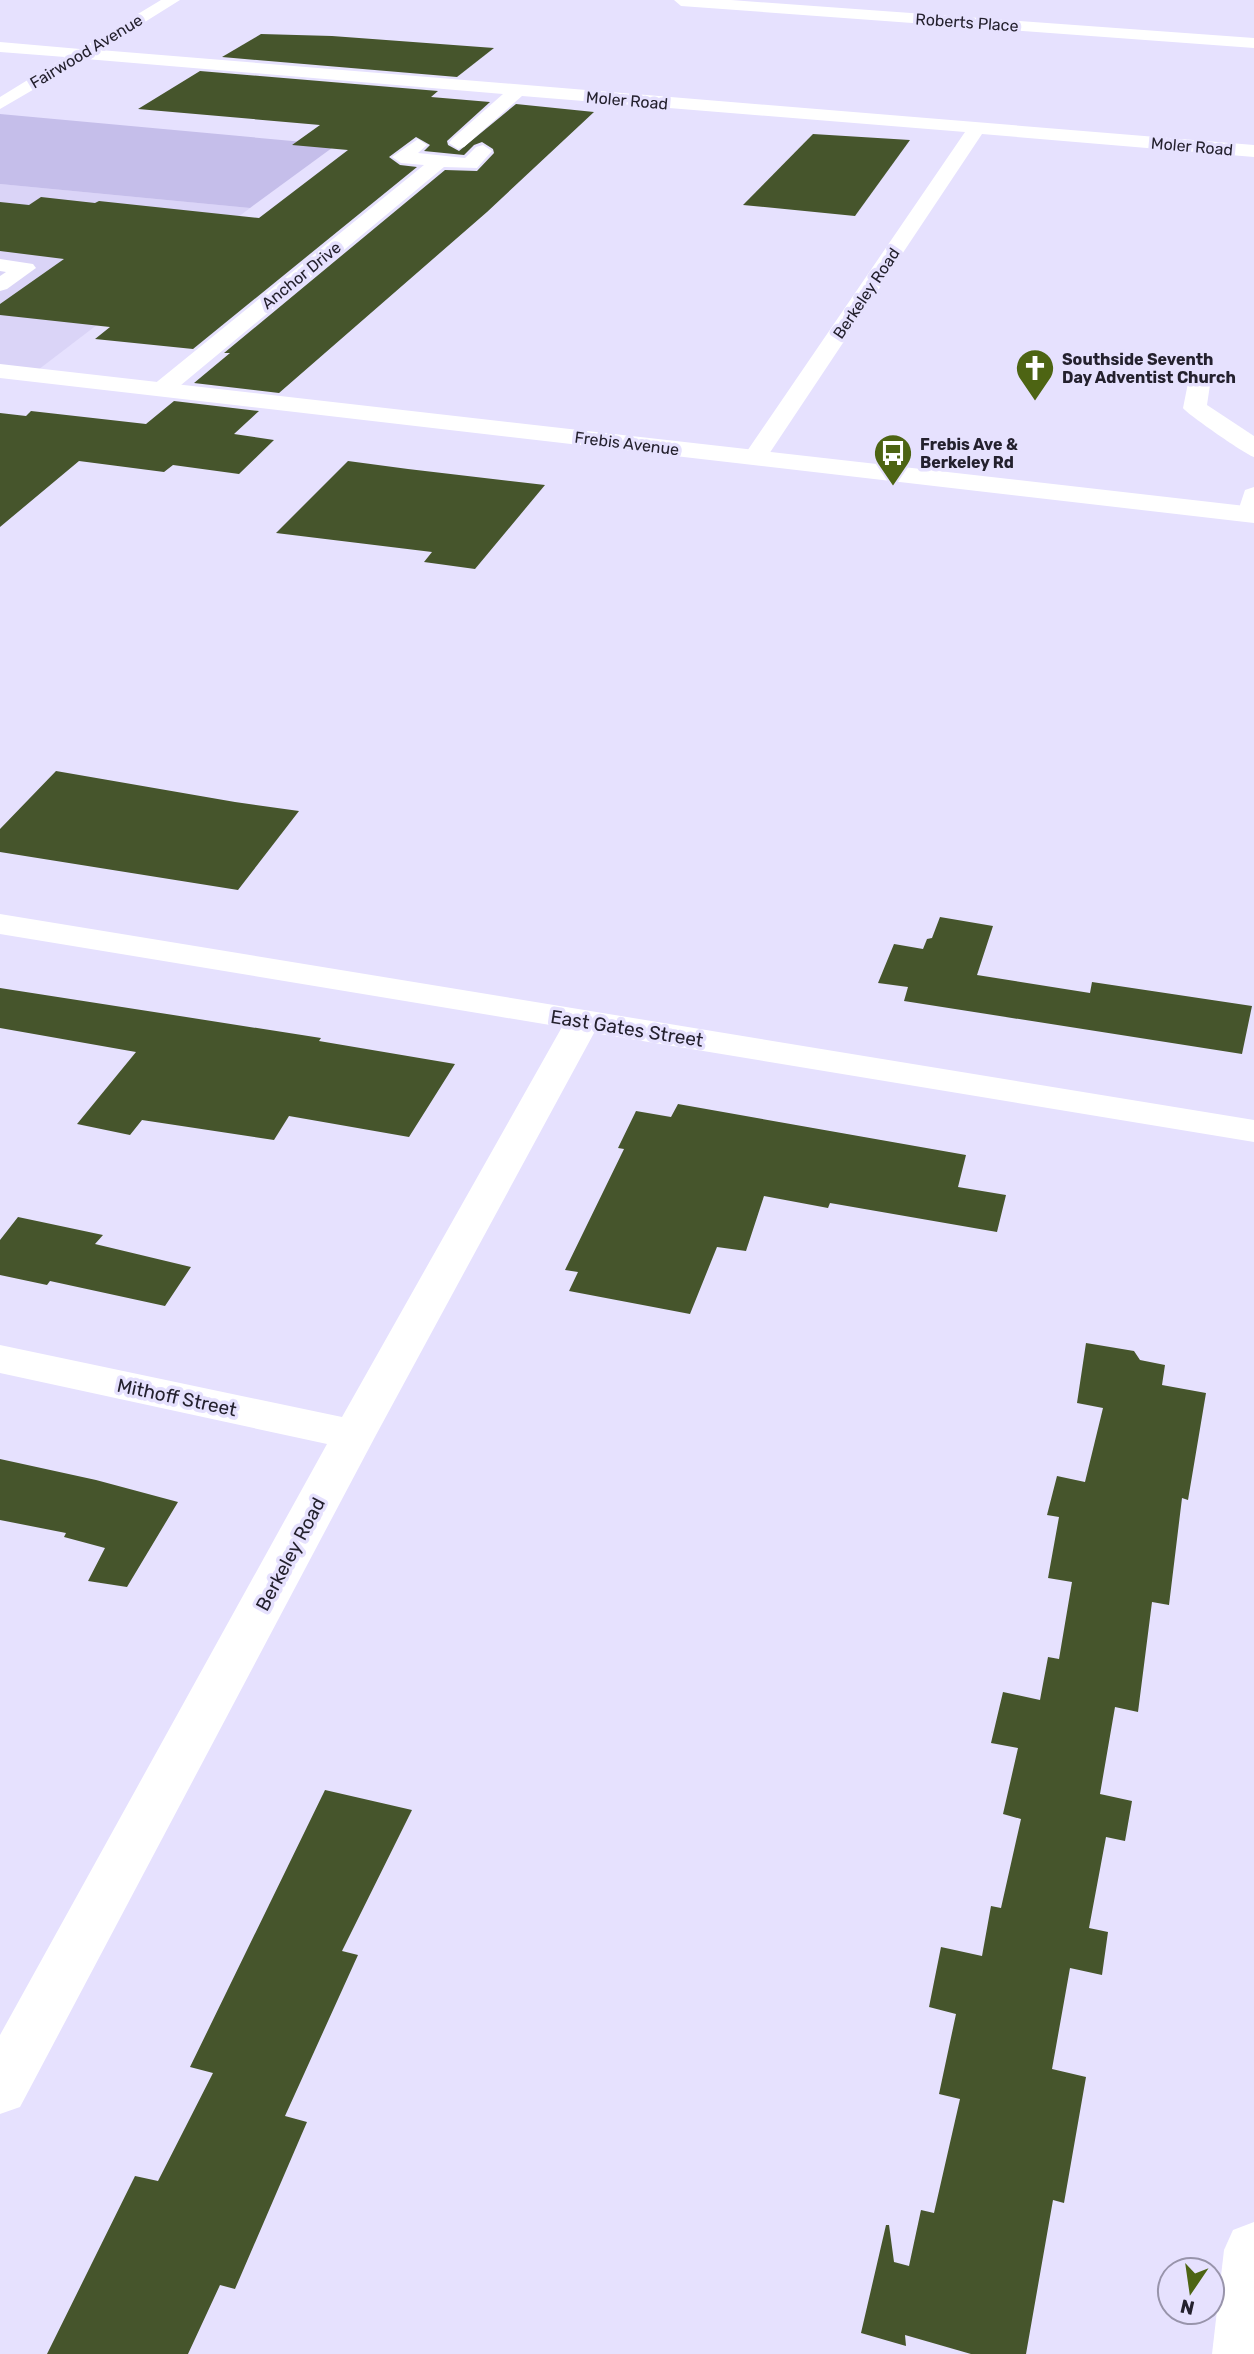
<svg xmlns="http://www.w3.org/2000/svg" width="1254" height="2354" font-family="Rubik,sans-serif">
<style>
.built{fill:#dad4f7}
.green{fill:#c5beea}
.building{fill:#46552c}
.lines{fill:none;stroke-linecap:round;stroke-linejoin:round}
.minor{fill:#fff;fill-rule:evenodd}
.major{fill:#fff;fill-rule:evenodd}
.labels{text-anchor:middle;stroke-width:7;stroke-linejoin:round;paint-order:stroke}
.far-street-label{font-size:16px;fill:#24212e;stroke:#e6e1fe}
.far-poi-label{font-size:16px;font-weight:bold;fill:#24212e;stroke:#e6e1fe;text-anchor:start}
.street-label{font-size:19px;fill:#24212e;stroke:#e6e1fe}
</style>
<rect width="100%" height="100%" fill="#e6e1fe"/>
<path class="built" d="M0,184L250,208L30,376L0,372Z"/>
<path class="green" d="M0,114L336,145L250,208L0,184Z"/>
<g class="building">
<path d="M261,34L332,36L494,48L457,77L222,57Z"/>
<path d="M200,71L438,91L431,97L490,102L447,141L448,145L459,151L516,104L594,112L487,212L279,393L194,383L230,353H224L445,170L477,171L494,153L493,149L482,142L474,145L464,155L424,151L430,145L416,137L389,157L400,165L417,167L193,349L95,339L110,327L0,315V304L64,259L0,251V202L29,205L41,197L95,203L99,201L259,218L348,150L292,145L320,125L138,109Z"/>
<path d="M813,134L910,140L855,216L743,205Z"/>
<path d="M174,401L259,411L234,434L274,440L239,474L173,465L164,472L79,461L0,527V413L26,416L31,411L146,424Z"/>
<path d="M348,461L408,469L545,485L475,569L424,562L432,552L276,533Z"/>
<path d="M56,771L235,802L299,811L238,890L0,852V829Z"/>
<path d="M940,917L993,926L977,975L1090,993L1092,982L1252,1006L1242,1054L904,1001L908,987L878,983L894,944L923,949L927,939L932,938Z"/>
<path d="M0,988L321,1038L319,1041L455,1064L409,1137L289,1116L274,1140L142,1120L130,1135L77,1124L136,1052L0,1028Z"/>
<path d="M678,1104L966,1155L958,1187L1006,1195L997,1232L830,1203L828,1208L764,1196L746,1251L717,1247L690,1314L569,1291L578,1272L565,1270L624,1149L618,1148L636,1111L671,1117Z"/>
<path d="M18,1217L103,1235L95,1244L191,1267L165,1306L50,1281L47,1285L0,1275V1240Z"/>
<path d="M1086,1343L1134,1351L1140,1360L1165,1365L1162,1385L1206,1393L1188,1500L1182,1498L1169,1605L1152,1602L1138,1712L1115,1707L1100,1794L1132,1801L1125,1841L1106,1837L1089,1928L1108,1932L1102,1975L1070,1968L1052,2069L1086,2077L1064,2203L1053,2200L1026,2354H971L905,2335L906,2346L861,2333L886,2225H889L894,2262L909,2266L921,2210L934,2213L960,2099L939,2094L956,2014L929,2007L941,1947L982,1956L991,1906L1001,1908L1021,1819L1003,1814L1018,1748L991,1743L1003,1692L1040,1700L1048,1657L1059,1659L1072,1582L1048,1578L1059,1517L1047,1515L1057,1476L1085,1482L1103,1408L1077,1403Z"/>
<path d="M0,1459L96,1480L178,1502L127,1587L88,1581L105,1548L64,1537L66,1533L0,1520Z"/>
<path d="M325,1790L412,1810L342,1951L358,1955L285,2116L307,2122L235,2289L220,2285L188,2354H47L135,2176L158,2181L213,2073L190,2067Z"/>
</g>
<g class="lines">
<g class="minor">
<path d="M161,0H180L100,50L1254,145V157L982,134L767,457L764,462H746L743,457L965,132L522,96L464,147L458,149L449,143L452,139L503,94L86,59L0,109V97L65,57L0,52V42L80,49Z"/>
<path d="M674,0H731L1254,38V48L681,6Z"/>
<path d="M418,139L427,145L418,153L465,158L476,147L483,145L492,151L477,168L444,167L169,395H153L149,390L153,385L424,165L401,163L392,157Z"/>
<path d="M0,259L33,264L36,268L7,289L0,291V276L6,272L0,271Z"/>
<path d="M1200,371L1211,378L1207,405L1254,436V457C1248,456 1187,414 1183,408L1189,378Z"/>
<path d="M1254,487V521L1241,519L1237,514L1245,490Z"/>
<path d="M0,914L1254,1120V1142L594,1033L376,1435L20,2107L0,2114V2035L327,1444L0,1373V1345L342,1417L562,1027L0,934Z"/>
<path d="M1254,2222V2354H1212L1224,2250L1233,2230Z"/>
</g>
<path class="major" d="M0,364L1254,507V523L0,378Z"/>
</g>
<defs>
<g id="church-pin" transform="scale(2.0125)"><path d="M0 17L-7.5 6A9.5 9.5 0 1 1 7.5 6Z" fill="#4d6413" stroke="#e6e1fe"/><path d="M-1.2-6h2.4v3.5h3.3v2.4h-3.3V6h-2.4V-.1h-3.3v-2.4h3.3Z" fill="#fff"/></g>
<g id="bus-pin" transform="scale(2.0125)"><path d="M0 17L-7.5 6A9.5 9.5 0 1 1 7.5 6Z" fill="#4d6413" stroke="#e6e1fe"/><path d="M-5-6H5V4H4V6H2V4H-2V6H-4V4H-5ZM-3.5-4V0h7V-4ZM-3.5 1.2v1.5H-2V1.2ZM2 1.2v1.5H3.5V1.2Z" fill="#fff"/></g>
</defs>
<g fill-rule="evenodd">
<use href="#church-pin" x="1035" y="368"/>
<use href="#bus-pin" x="893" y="453"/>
</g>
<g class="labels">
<g class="far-street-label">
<text transform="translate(967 22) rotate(4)" y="6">Roberts Place</text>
<text transform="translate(86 51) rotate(-31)" y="6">Fairwood Avenue</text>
<text transform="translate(627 100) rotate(5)" y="6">Moler Road</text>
<text transform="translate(1192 146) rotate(5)" y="6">Moler Road</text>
<text transform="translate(301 275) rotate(-39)" y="6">Anchor Drive</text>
<text transform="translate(866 293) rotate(-56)" y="6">Berkeley Road</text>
<text transform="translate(627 443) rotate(7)" y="6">Frebis Avenue</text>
</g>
<g class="far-poi-label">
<text x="1062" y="365">Southside Seventh<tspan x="1062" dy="18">Day Adventist Church</tspan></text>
<text x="920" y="450">Frebis Ave &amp;<tspan x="920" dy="18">Berkeley Rd</tspan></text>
</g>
<g class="street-label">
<text transform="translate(627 1028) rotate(9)" y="7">East Gates Street</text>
<text transform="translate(177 1397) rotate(12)" y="7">Mithoff Street</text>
<text transform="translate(290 1554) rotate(-62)" y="7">Berkeley Road</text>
</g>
</g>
<g transform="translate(1191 2291) rotate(193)"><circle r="33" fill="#e6e1fe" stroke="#9894ab" stroke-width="2"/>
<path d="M0-5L12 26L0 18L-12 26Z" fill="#4d6413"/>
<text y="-10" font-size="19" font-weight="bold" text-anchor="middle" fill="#24212e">N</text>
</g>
</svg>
